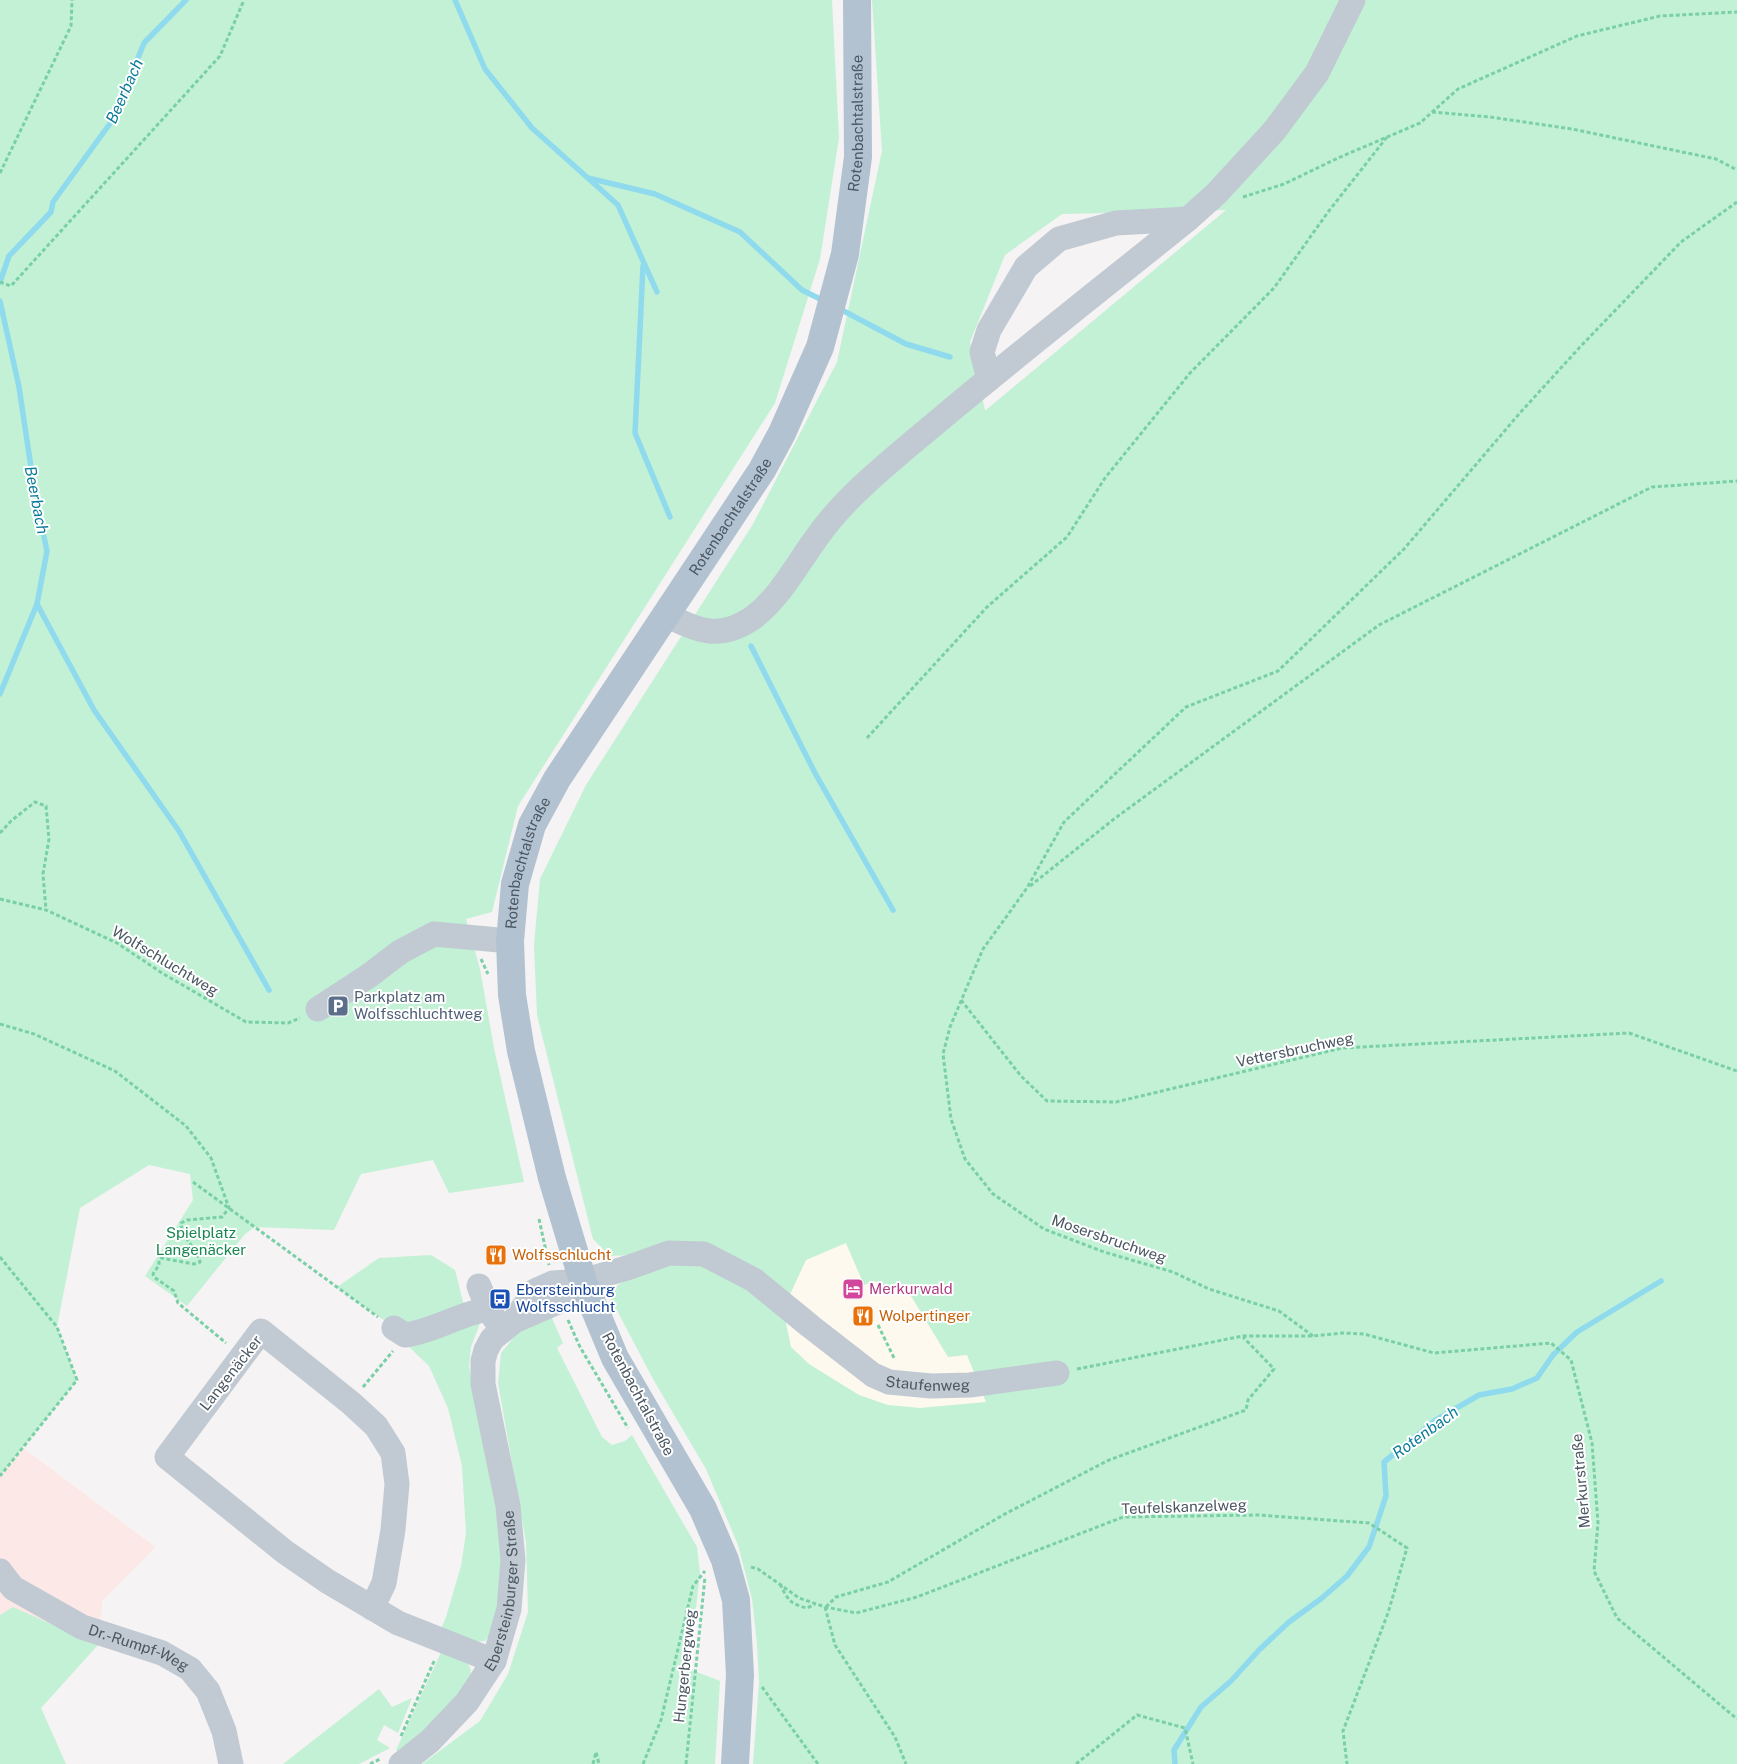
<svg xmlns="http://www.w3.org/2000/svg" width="1737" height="1764" font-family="'Public Sans',sans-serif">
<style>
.commercial{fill:#fdf9ef}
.medical{fill:#fce8e6}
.green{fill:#c3f1d5;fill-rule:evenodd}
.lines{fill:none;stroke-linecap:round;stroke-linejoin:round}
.stream{stroke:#90daee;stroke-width:5.5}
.path{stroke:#7ad0a6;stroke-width:3;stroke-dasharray:4 2.5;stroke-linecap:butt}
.minor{stroke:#c1cad2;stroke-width:25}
.major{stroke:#b3c2d1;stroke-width:28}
.labels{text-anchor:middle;stroke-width:4;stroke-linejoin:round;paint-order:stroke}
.street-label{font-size:15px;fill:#4a5661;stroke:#fff}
.service-label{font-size:15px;fill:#4e5e75;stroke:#fff;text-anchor:start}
.park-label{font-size:15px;fill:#17864f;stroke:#fff}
.food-label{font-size:15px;fill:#c56008;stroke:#fff;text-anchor:start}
.hotel-label{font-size:15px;fill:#b23c85;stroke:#fff;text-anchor:start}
.transit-label{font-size:15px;fill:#164399;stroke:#fff;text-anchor:start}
.water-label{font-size:16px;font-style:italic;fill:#0c7c9b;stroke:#fff}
</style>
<rect width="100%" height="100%" fill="#f5f3f3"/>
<path class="commercial" d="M846,1243L864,1284L874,1281L911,1296L948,1357L967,1354L986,1402L920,1408L888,1405L859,1395L829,1378L809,1364L791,1347L783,1310L806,1260Z"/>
<path class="medical" d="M23,1448L155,1547L102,1601L98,1645L13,1607L0,1615V1476Z"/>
<g class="green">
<path d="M0,0H832L839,138L820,259L775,403L518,806L492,912L466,919L480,969L494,1048L524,1182L449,1193L433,1160L361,1174L334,1230L255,1227L245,1234L187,1306L145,1276L193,1200L190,1174L149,1165L80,1208L57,1327L77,1380L0,1476Z"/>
<path d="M872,0H1737V1764H753L759,1682L757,1644L752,1599L738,1545L706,1469L653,1379L611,1299L615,1287L635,1274L634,1255L610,1256L593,1239L537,1015L534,945L540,879L586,785L753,524L837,362L882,151ZM1226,210L986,410H985L970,342L1005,255L1062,214ZM846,1243L864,1285L874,1281L911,1296L948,1357L967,1355L986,1402L920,1408L888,1405L859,1395L809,1364L791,1347L783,1309L806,1260Z"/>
<path d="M431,1255L455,1270L464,1306L405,1335L337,1287L379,1258Z"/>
<path d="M551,1316L563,1343L557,1348L602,1437L612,1445L625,1441L632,1435L697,1547L700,1573L689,1669L720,1681L715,1764H422L480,1721L508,1674L528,1612L526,1542L498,1383L501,1353L523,1326Z"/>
<path d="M482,1318L471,1347L469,1366L502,1541V1586L495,1628L485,1641L471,1642L441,1629L446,1617L461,1566L466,1533L462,1466L448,1408L429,1366L406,1344Z"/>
<path d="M13,1607L98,1645L41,1708L66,1764H0V1615Z"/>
<path d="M443,1648L466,1659L471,1670L470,1680L450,1709L399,1752L396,1750Z"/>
<path d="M379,1689L392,1707L412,1698L398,1733L384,1725L377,1740L390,1748L359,1764H283Z"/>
</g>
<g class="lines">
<g class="stream">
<path d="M455,0L485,69L532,128L618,205L657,292"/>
<path d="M588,178L655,194L740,232L802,290L826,302"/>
<path d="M643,266L635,433L670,517"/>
<path d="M0,282L9,256L51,212L53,202L114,118L144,43L186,0"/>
<path d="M0,301L19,387L35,494L47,551L37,604L0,694"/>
<path d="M838,308L906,344L950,357"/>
<path d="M37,604L94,710L179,831L269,990"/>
<path d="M751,646L815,773L893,910"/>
<path d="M1175,1764L1174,1750L1201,1707L1231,1681L1259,1650L1289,1622L1322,1598L1347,1576L1369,1547L1386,1496L1384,1462L1436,1420L1479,1395L1512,1389L1537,1378L1553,1355L1577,1332L1661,1281"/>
</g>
<g class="path">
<path d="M1432,112L1490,117L1572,129L1716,159L1737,170"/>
<path d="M0,173L71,26L72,0"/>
<path d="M1243,197L1284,184L1338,158L1420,123L1458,89L1577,36L1660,16L1737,12"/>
<path d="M0,282L11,286L220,56L244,0"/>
<path d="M867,738L987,607L1067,537L1105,478L1190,373L1274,288L1328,212L1387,137"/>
<path d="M0,833L11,821L35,802L46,806L49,839L43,874L46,910"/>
<path d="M1030,886L1114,819L1379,625L1652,487L1737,481"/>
<path d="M0,899L46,910L117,943L162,973L246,1022L288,1023L300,1018"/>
<path d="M481,959L488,974"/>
<path d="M961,1000L1021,1076L1047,1101L1116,1102L1342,1048L1629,1033L1737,1071"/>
<path d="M0,1024L34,1034L115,1071L186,1126L211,1158L229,1208L222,1217L187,1220L181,1223C181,1237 197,1248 200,1262L194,1264L161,1258L159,1260V1265L153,1274L154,1277L174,1291L178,1303L226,1343"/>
<path d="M193,1182L378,1317"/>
<path d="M539,1219L549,1265"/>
<path d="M0,1257L57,1327L77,1380L0,1476"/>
<path d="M568,1320L580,1347L628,1428"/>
<path d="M878,1325L895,1360"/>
<path d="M1313,1336L1279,1311L1209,1289L1173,1272L1104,1252L1044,1229L993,1194L965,1159L951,1119L943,1054L950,1027L983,949L1027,888L1064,822L1186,707L1278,671L1404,549L1519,414L1580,347L1681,242L1737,202"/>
<path d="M1077,1369L1243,1336H1313L1343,1333L1364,1334L1434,1353L1551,1343L1571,1360L1592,1443L1598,1523L1594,1571L1617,1618L1737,1719"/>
<path d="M363,1387L393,1351"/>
<path d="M751,1567L758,1569L799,1598L825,1607L856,1613L917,1597L1123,1517L1258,1515L1369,1523L1407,1548L1388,1613L1343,1731L1347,1764"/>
<path d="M780,1584C788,1600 790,1604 807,1608L815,1604"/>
<path d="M825,1607L835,1645L895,1737L906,1764"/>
<path d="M826,1607L836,1597L888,1582L1003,1515L1109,1460L1246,1410L1248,1400L1274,1369L1243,1337"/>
<path d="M762,1687L818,1764"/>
<path d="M401,1736L435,1659"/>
<path d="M370,1764L380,1759"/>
<path d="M593,1764L596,1752L599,1764"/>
<path d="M643,1764L661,1720L693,1586L705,1571"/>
<path d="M686,1764L705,1577"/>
<path d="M1076,1764L1137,1715L1185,1728L1193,1764"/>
</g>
<g class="minor">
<path d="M989,379L982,352L989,330L1026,267L1059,239L1116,223L1188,219"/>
<path d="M666,615C699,631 720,641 754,617C780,597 796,566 815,540C830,518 848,499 868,481C892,459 918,438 943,417C1023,350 1106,285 1188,219L1216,194L1274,131L1317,73L1353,0"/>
<path d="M318,1009L370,975L400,952L434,934L510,941"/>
<path d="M479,1286L488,1309L497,1322"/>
<path d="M514,1321L560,1301L583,1281"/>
<path d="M394,1328L405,1335C434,1331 459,1314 488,1309"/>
<path id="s1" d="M0,1571L13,1588L82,1627L162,1653L190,1669L208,1691L224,1731L231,1764"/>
<path d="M372,1608L384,1583L393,1530L397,1484L393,1453L376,1426L351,1403L261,1331L167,1457L285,1552L327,1581L398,1623L494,1661"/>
<path id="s2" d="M401,1764L430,1741L467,1702L494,1661L509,1609L513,1560L508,1506L483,1384V1361L486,1350L492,1339L513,1322L535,1291L553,1283L583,1281L630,1267L669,1253L704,1254L754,1280L810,1326L873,1375L889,1382L931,1386L970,1385L1057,1373"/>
</g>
<path class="major" id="s3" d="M735,1764L740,1675L736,1600L725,1560L703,1509L615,1358L583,1281L552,1178L521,1051L512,995L510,941L515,884L532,825L557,779L762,470L782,433L820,347L845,254L858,157L857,0"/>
</g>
<defs>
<g id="parking-square" transform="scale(1.125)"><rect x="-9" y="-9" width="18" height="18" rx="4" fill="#5c6f8a" stroke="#fff"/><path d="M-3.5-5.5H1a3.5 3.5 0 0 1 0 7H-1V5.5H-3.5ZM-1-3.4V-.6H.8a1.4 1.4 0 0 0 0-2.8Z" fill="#fff"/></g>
<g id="restaurant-square" transform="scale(1.125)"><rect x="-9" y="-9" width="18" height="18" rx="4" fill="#e8710a" stroke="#fff"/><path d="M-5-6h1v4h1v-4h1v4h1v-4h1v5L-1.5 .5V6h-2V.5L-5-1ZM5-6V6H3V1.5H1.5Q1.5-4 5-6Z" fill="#fff"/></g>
<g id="hotel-square" transform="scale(1.125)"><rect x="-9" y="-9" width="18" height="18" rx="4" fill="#d1479c" stroke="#fff"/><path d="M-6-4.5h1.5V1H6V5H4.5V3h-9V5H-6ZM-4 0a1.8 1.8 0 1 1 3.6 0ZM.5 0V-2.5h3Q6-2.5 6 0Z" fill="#fff"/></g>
<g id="bus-square" transform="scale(1.125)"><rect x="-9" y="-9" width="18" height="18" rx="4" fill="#1a4fb4" stroke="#fff"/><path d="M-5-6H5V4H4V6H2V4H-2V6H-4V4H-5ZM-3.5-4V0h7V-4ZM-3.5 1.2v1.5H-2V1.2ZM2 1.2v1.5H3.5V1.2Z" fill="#fff"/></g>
</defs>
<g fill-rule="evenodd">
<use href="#parking-square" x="338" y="1006"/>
<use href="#restaurant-square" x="496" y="1255"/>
<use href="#hotel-square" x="853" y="1289"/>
<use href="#bus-square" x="500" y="1299"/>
<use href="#restaurant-square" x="863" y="1316"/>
</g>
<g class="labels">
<g class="street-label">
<text dy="5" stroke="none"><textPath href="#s3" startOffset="1774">Rotenbachtalstraße</textPath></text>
<text dy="5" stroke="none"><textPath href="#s3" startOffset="1354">Rotenbachtalstraße</textPath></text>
<text dy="5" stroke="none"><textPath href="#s3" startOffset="949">Rotenbachtalstraße</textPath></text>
<text transform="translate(165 961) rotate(31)" y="5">Wolfschluchtweg</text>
<text transform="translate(1295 1050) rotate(-12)" y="5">Vettersbruchweg</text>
<text transform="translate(1109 1239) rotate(19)" y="5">Mosersbruchweg</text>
<text transform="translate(231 1373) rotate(-52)" y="5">Langenäcker</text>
<text dy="5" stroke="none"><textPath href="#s2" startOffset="974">Staufenweg</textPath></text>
<text transform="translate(638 1394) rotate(62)" y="5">Rotenbachtalstraße</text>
<text transform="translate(1581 1481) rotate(-95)" y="5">Merkurstraße</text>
<text transform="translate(1184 1507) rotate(-2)" y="5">Teufelskanzelweg</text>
<text dy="5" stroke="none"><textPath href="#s2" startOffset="211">Ebersteinburger Straße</textPath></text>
<text dy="5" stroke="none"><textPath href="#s1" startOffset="161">Dr.-Rumpf-Weg</textPath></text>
<text transform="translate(685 1666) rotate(-84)" y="5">Hungerbergweg</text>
</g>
<g class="service-label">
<text x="354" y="1002">Parkplatz am<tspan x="354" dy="17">Wolfsschluchtweg</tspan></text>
</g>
<g class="park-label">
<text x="201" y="1238">Spielplatz<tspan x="201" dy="17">Langenäcker</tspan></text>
</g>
<g class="food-label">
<text x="512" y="1260">Wolfsschlucht</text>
<text x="879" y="1321">Wolpertinger</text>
</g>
<g class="hotel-label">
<text x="869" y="1294">Merkurwald</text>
</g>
<g class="transit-label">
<text x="516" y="1295">Ebersteinburg<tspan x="516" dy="17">Wolfsschlucht</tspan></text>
</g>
<g class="water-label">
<text transform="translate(124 91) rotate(-66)" y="6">Beerbach</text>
<text transform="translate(37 500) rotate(79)" y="6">Beerbach</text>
<text transform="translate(1425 1432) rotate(-36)" y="6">Rotenbach</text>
</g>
</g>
</svg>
